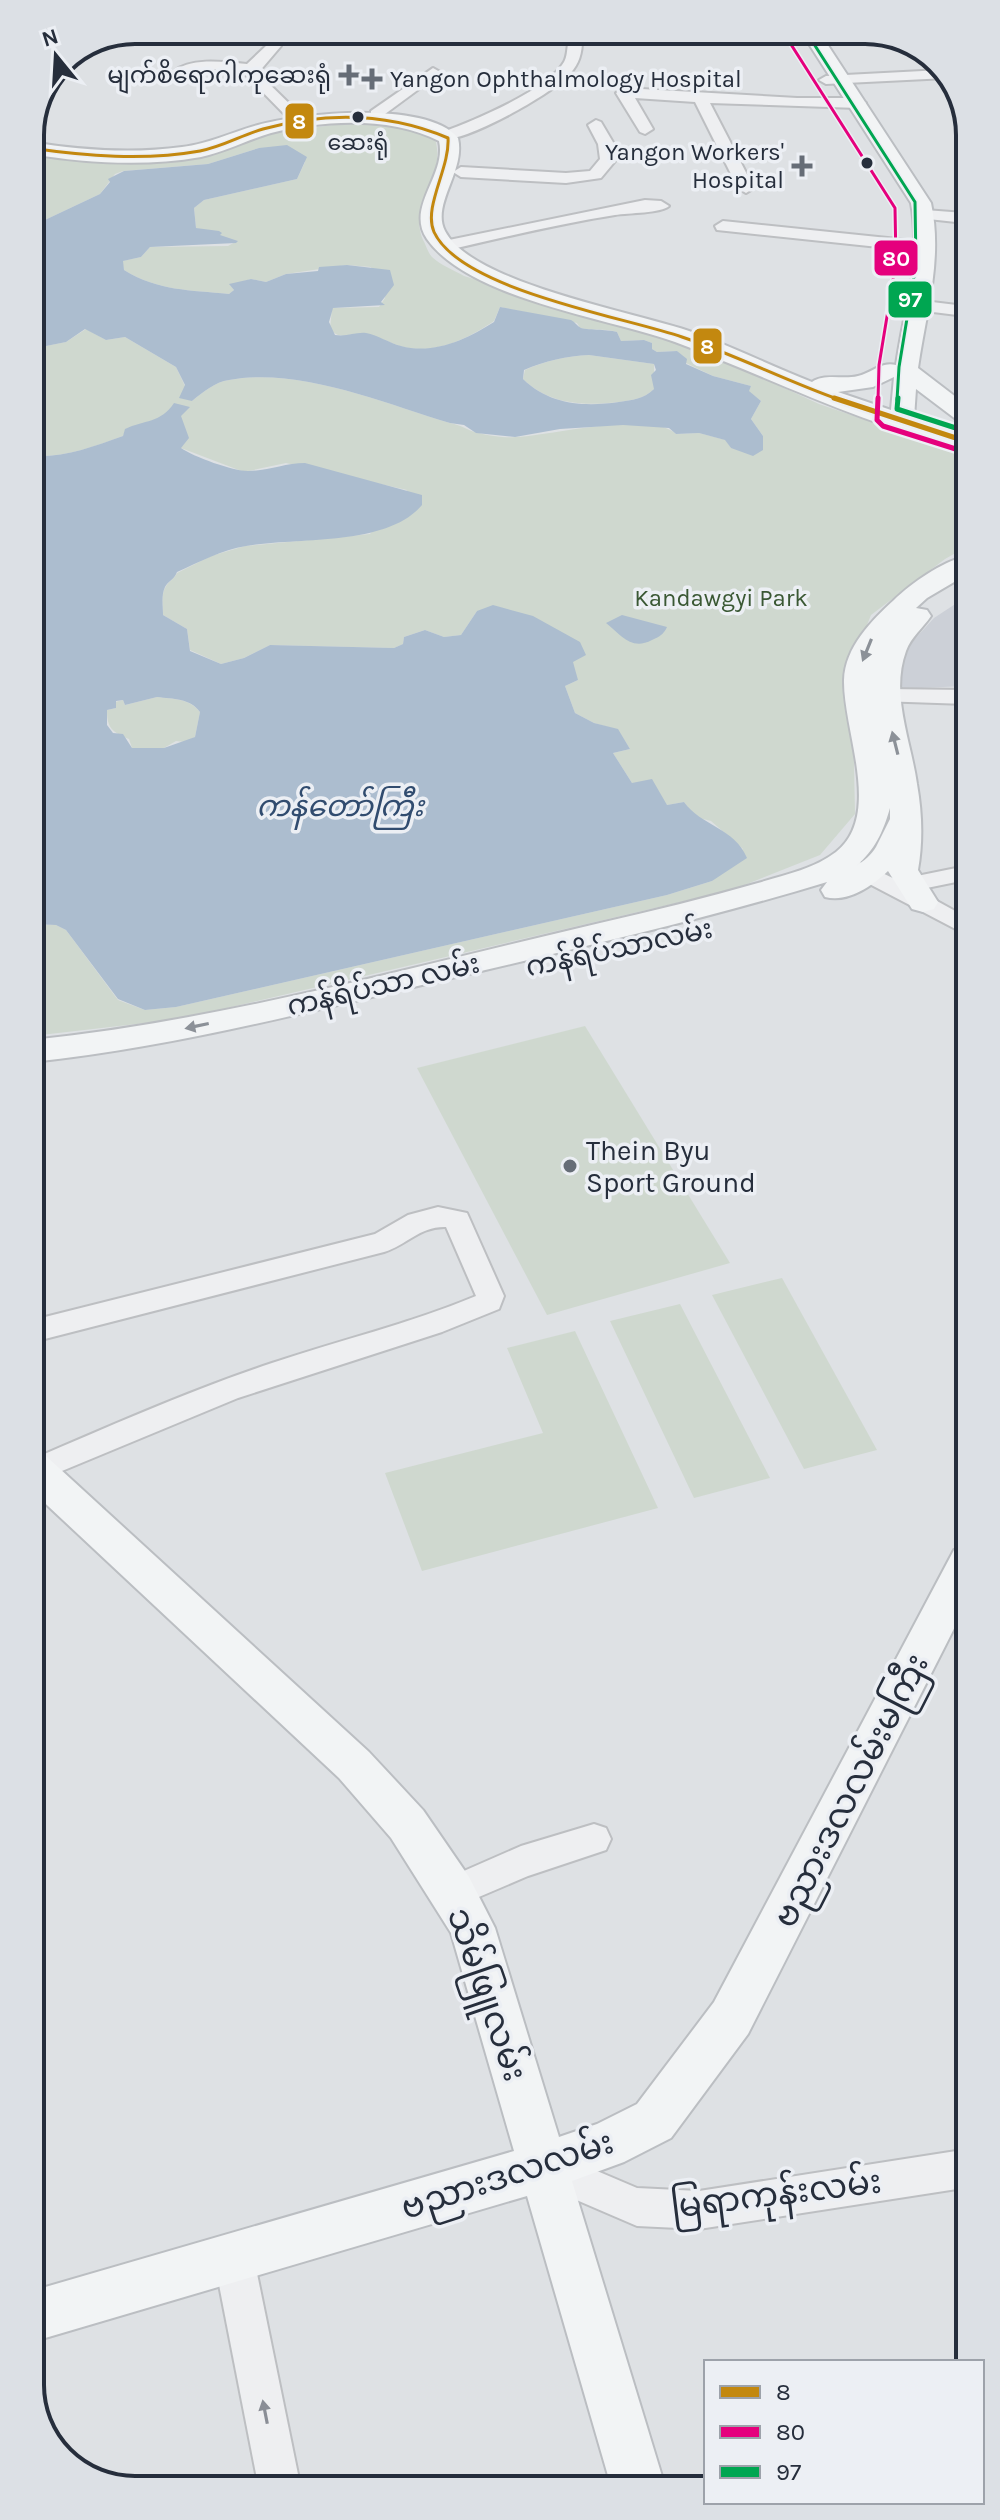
<svg xmlns="http://www.w3.org/2000/svg" width="1000" height="2520" font-family="Karla,'Noto Sans Myanmar',sans-serif">
<style>
.built{fill:#ccd0d7}
.green{fill:#cfd8cf}
.water{fill:#acbdcf;fill-rule:evenodd}
.lines{fill:none;stroke-linecap:round;stroke-linejoin:round}
.minor-casing{stroke:#bdbfc2;stroke-width:4}
.major-casing{stroke:#bbbec2;stroke-width:4}
.minor{fill:#eeeff1;fill-rule:evenodd}
.major{fill:#f2f4f5;fill-rule:evenodd}
.bus-1-far1-casing{stroke:#eceff4;stroke-width:6}
.bus-1-casing{stroke:#eceff4;stroke-width:10}
.bus-2-far1-casing{stroke:#eceff4;stroke-width:6}
.bus-2-casing{stroke:#eceff4;stroke-width:10}
.bus-3-far1-casing{stroke:#eceff4;stroke-width:6}
.bus-3-casing{stroke:#eceff4;stroke-width:10}
.bus-1-far1{stroke:#c3880f;stroke-width:3}
.bus-1{stroke:#c3880f;stroke-width:5}
.bus-2-far1{stroke:#e5007d;stroke-width:3}
.bus-2{stroke:#e5007d;stroke-width:5}
.bus-3-far1{stroke:#00a651;stroke-width:3}
.bus-3{stroke:#00a651;stroke-width:5}
.oneway{fill:#8c9198}
.oneway2{fill:#8a8e96}
.poi-dot{fill:#666d77;stroke:#eceff4;stroke-width:3}
.bus-dot{fill:#262e3c;stroke:#eceff4;stroke-width:3}
.labels{text-anchor:middle;stroke-width:7;stroke-linejoin:round;paint-order:stroke}
.far-bus-label{font-size:22px;fill:#262e3c;stroke:#eceff4}
.far-poi-label{font-size:24px;fill:#262e3c;stroke:#eceff4;text-anchor:end}
.far-park-label{font-size:24px;fill:#3a5834;stroke:#eceff4}
.street-label{font-size:28px;fill:#262e3c;stroke:#eceff4}
.poi-label{font-size:28px;fill:#262e3c;stroke:#eceff4;text-anchor:start}
.water-label{font-size:30px;font-style:italic;fill:#314c6f;stroke:#eceff4}
.near-street-label{font-size:34px;fill:#262e3c;stroke:#eceff4}
.rim{fill:none;stroke:#262e3c;stroke-width:4}
.line-badge{stroke:#eceff4;stroke-width:3}
.badge-label{font-size:22px;text-anchor:middle;font-weight:bold;fill:#fff}
</style>
<rect width="100%" height="100%" fill="#dee1e4"/>
<path class="built" d="M966,597V686L897,689L899,668L913,641L934,618Z"/>
<g class="green">
<path d="M347,123L410,127L435,139C447,177 407,203 423,240C426,245 428,253 432,257C440,265 454,270 464,276L693,346L819,404L965,454L966,547L945,559L871,615L849,670L853,714L855,814L820,855L732,890L180,1019L32,1036V924L56,925L66,930L118,1000L145,1010L176,1007L667,895L712,881L743,849L711,821L695,817L684,802L667,805L632,783L613,753L630,749L618,730L594,723L575,713L565,686L578,680L477,611L461,635L444,637L425,630L404,637L403,644L394,648L270,645L244,658L221,664L190,650L187,629L163,615C163,607 161,595 165,588C168,581 174,580 177,573L211,556L245,546L370,534L407,490L286,463L244,472L181,448L168,412L155,421L126,429L123,436C93,447 64,458 31,456V349L66,342L86,329L106,340L125,337L176,367L192,401C203,392 215,382 229,380C299,367 383,403 450,423C462,425 468,431 479,433C490,436 505,438 516,437C551,436 650,410 676,434L699,433L726,440L731,448L763,450V436L751,419L761,401L748,391L751,386L713,376L686,363L677,351L657,352L652,349V343L644,340L621,341L617,332C603,328 593,331 580,328L577,323L500,307L494,321C467,339 434,356 400,346C388,342 371,333 358,334C346,334 340,340 330,329L332,308L379,307L385,298L371,267L347,265L286,274L266,282L251,279L230,285L234,290L229,294C190,290 158,291 124,270L122,261L141,257L150,247L228,246L237,241L196,228L194,208L204,200L297,179L305,162L259,148L208,164L123,171L115,174L100,194L30,227V155L41,158L152,160L210,156L269,134Z"/>
<path d="M589,355L654,364V389C644,399 632,400 619,402C584,406 550,405 523,379L525,370C545,361 567,356 589,355Z"/>
<path d="M157,697C173,699 189,698 200,712L195,737L185,742L176,741L164,748H132L129,739C112,732 107,728 107,710L116,708L115,702L123,700L125,705Z"/>
<path d="M585,1026L730,1263L547,1315L417,1068Z"/>
<path d="M782,1278L877,1450L804,1469L712,1295Z"/>
<path d="M680,1304L770,1478L694,1498L610,1321Z"/>
<path d="M575,1331L658,1508L422,1571L385,1473L543,1433L507,1348Z"/>
</g>
<g class="water">
<path d="M287,145L307,157L297,179L204,200L194,208L196,228L219,231L222,233L220,235L238,241L236,243L150,247L141,257L123,261L124,270C158,291 190,290 229,294L234,290L229,284L251,279L266,282L286,274L318,271L319,267L347,265L390,270L394,285L381,302L385,305L333,308L329,322L335,335C347,337 355,332 366,333C378,335 389,343 401,346C434,355 467,339 494,322L500,307L571,320C575,322 577,326 581,328C585,330 607,329 617,332L621,341L644,340L652,343V349L657,352L677,351L687,359L686,364L713,376L751,386L749,391L761,401L751,419L763,436V450L753,456L731,448L725,440L699,433L676,434L669,428L623,425L560,429L515,437L476,433L464,425L450,423C383,403 299,367 229,380C215,382 203,392 192,401L179,398L185,385L176,367L125,337L106,340L85,329L66,342L31,349L30,227L100,194L110,182L108,179L124,171L208,164L259,148ZM589,355L654,364L656,370L651,375L654,389C644,399 632,400 619,402C584,407 550,405 523,379L524,370C545,361 567,356 589,355Z"/>
<path d="M174,403L190,407L181,416L189,438L181,448C194,457 233,471 248,471C268,471 285,463 305,463L422,495V505C387,547 296,537 246,546C222,550 199,562 177,572C174,580 168,581 165,587C161,595 163,606 163,615L187,629L190,651L221,664L244,658L270,645L394,648L403,644L404,637L425,630L444,637L461,635L477,611L493,605L533,616L580,642L586,655L573,662L578,680L565,686L575,713L594,723L618,729L630,749L613,753L632,783L652,779L667,805L684,802C701,826 735,828 747,858L712,881L667,895L176,1007L145,1010L118,999L66,930L56,925L32,924L31,456C64,458 92,447 123,436L125,429C144,420 161,423 174,403ZM157,697C173,699 190,698 200,712L195,737L164,748H132L123,734L113,733L107,725V710L116,708V701L123,700L125,705Z"/>
<path d="M622,615L667,627C664,634 659,637 652,640C631,651 621,635 606,623Z"/>
</g>
<g class="lines">
<g class="minor-casing">
<g id="minor">
<path d="M272,30H286L281,46L258,73L305,119V125H295L244,73L217,69L181,75L174,71C192,57 225,62 247,64L267,45Z"/>
<path d="M559,30H573L582,44C581,58 577,67 567,77C549,95 464,144 440,139V133C471,122 548,90 564,62C567,57 567,50 568,44Z"/>
<path d="M634,30H659L660,32L653,36Z"/>
<path d="M433,68L440,72L438,75L381,117H371V111Z"/>
<path d="M942,70L947,78L826,84L819,80L826,76Z"/>
<path d="M624,88L797,98H858L866,103L858,108L710,103L754,188L746,193L738,188L695,102L635,98L653,129L645,134L640,132L616,93Z"/>
<path d="M596,120L601,122L614,144L616,160L601,178L566,183L461,177L453,172L461,167L566,173L590,171L600,159L598,144L588,125Z"/>
<path d="M645,200L661,201L669,206C662,213 628,213 615,215C558,224 501,238 444,251L436,246L444,241Z"/>
<path d="M925,210L965,213V223L919,218L917,215Z"/>
<path d="M723,221L907,240L915,245L907,250L717,230L715,226Z"/>
<path d="M899,298L965,306V316L893,307L890,303Z"/>
<path d="M887,689L966,690V704L879,701L876,696Z"/>
<path d="M845,855L901,882L912,877L966,866V880L917,890L966,917L967,935L837,867L833,862L837,857Z"/>
<path d="M438,1207L467,1213L504,1296L499,1309L442,1332L238,1398L33,1483V1459C112,1425 191,1390 272,1363C340,1340 409,1324 476,1296L446,1227C420,1226 407,1245 384,1252L33,1342V1320L375,1234L408,1215Z"/>
<path d="M594,1824L606,1828L611,1839L606,1850L528,1876L453,1908L441,1903L436,1892L441,1881L521,1846Z"/>
<path d="M543,2148L637,2188L699,2191L969,2149L970,2187L699,2229L637,2226L530,2180L524,2167L530,2154Z"/>
<path d="M234,2239L248,2245L254,2259L301,2489H259L214,2259L220,2245Z"/>
</g>
</g>
<g class="major-casing">
<g id="major">
<path d="M800,30H818L931,203C943,259 926,312 918,368L965,404V422L957,420L916,389L914,418L965,433V448C864,426 772,378 675,342C608,318 469,299 427,239C405,207 447,175 439,141C391,116 322,120 271,133C247,140 225,152 201,157C145,167 86,163 30,154V142C80,150 131,154 182,147C209,144 232,132 258,125C300,113 427,100 458,138C466,171 431,204 445,231C471,283 634,312 689,331C731,346 771,366 812,382C825,373 843,380 858,376C872,373 881,361 896,365C904,310 921,258 911,203ZM894,377L891,410L838,392L873,387Z"/>
<path d="M966,556V575L927,598L916,608L927,610L931,616C923,628 911,637 906,651C890,694 911,741 917,784C922,812 923,842 918,870L938,902L934,909L923,912L912,909L888,871C872,886 848,903 825,897L821,890L827,882C695,922 561,952 426,984C296,1015 165,1048 32,1062V1040C224,1020 412,967 600,923C653,911 705,898 758,883C784,875 814,869 836,852C883,815 843,731 844,680C845,647 872,620 894,600C913,582 940,563 966,556ZM890,808V819L876,847C871,855 864,861 856,866C875,850 883,832 890,808Z"/>
<path d="M33,1453L47,1457L369,1752L423,1810L469,1877L495,1928L559,2137L597,2124L637,2104L714,2002L954,1550L968,1546V1601L748,2034L671,2138L624,2162L572,2181L665,2486H611L527,2196L35,2341V2290L514,2151L451,1933L391,1838L339,1778L33,1492Z"/>
</g>
</g>
<use href="#minor" class="minor"/>
<use href="#major" class="major"/>
<g class="bus-1-far1-casing">
<path id="bus-1-far1" d="M30,148C86,156 144,161 200,151C222,147 242,135 263,129C325,112 389,113 448,138C450,168 423,207 434,232C461,290 624,317 682,337C736,355 786,381 840,400"/>
</g>
<g class="bus-1-casing">
<path id="bus-1" d="M834,398L965,441"/>
</g>
<g class="bus-2-far1-casing">
<path id="bus-2-far1" d="M785,35L895,208L896,262L879,365L878,400"/>
</g>
<g class="bus-2-casing">
<path id="bus-2" d="M878,398L877,420L883,426L962,451"/>
</g>
<g class="bus-3-far1-casing">
<path id="bus-3-far1" d="M805,30L915,202L916,264L899,367L897,400"/>
</g>
<g class="bus-3-casing">
<path id="bus-3" d="M898,398L897,409L965,431"/>
</g>
<use href="#bus-1-far1" class="bus-1-far1"/>
<use href="#bus-1" class="bus-1"/>
<use href="#bus-2-far1" class="bus-2-far1"/>
<use href="#bus-2" class="bus-2"/>
<use href="#bus-3-far1" class="bus-3-far1"/>
<use href="#bus-3" class="bus-3"/>
</g>
<defs><path id="oneway-solid" d="M-6-.8H1V-3.2L6.5 0L1 3.2V.8H-6Z" transform="scale(2)"/></defs>
<g class="oneway">
<use href="#oneway-solid" transform="translate(867 650) rotate(112)"/>
<use href="#oneway-solid" transform="translate(895 743) rotate(-104)"/>
<use href="#oneway-solid" transform="translate(197 1026) rotate(168)"/>
</g>
<use class="oneway2" href="#oneway-solid" transform="translate(265 2412) rotate(-101)"/>
<g class="poi-dot">
<path d="M345 63h8v8h8v8h-8v8h-8v-8h-8v-8h8z"/>
<path d="M368 67h8v8h8v8h-8v8h-8v-8h-8v-8h8z"/>
<path d="M798 154h8v8h8v8h-8v8h-8v-8h-8v-8h8z"/>
<circle cx="570" cy="1166" r="8"/>
</g>
<g class="bus-dot">
<circle cx="358" cy="117" r="7"/>
<circle cx="867" cy="163" r="7"/>
</g>
<g class="labels">
<g class="far-bus-label">
<text x="358" y="150">ဆေးရုံ</text>
</g>
<g class="far-poi-label">
<text x="331" y="83">မျက်စိရောဂါကုဆေးရုံ</text>
<text x="390" y="87" text-anchor="start">Yangon Ophthalmology Hospital</text>
<text x="784" y="160">Yangon Workers'<tspan x="784" dy="28">Hospital</tspan></text>
</g>
<g class="far-park-label">
<text x="721" y="606">Kandawgyi Park</text>
</g>
<g class="street-label">
<text transform="translate(619 947) rotate(-12)" y="10">ကန်ရိပ်သာလမ်း</text>
<text transform="translate(383 984) rotate(-13)" y="10">ကန်ရိပ်သာ လမ်း</text>
</g>
<g class="poi-label">
<text x="586" y="1160">Thein Byu<tspan x="586" dy="32">Sport Ground</tspan></text>
</g>
<g class="water-label">
<text x="340" y="816">ကန်တော်ကြီး</text>
</g>
<g class="near-street-label">
<text transform="translate(850 1790) rotate(-63)" y="12">ဗညားဒလလမ်းမကြီး</text>
<text transform="translate(488 1994) rotate(71)" y="12">သိမ်ဖြူလမ်း</text>
<text transform="translate(507 2174) rotate(-18)" y="12">ဗညားဒလလမ်း</text>
<text transform="translate(776 2193) rotate(-7)" y="12">မြရာကုန်းလမ်း</text>
</g>
</g>
<path d="M0 0H1000V2520H0ZM135 44H865A91 91 0 0 1 956 135V2385A91 91 0 0 1 865 2476H135A91 91 0 0 1 44 2385V135A91 91 0 0 1 135 44Z" fill="#dce0e5" fill-rule="evenodd"/>
<path class="rim" d="M135 44H865A91 91 0 0 1 956 135V2385A91 91 0 0 1 865 2476H135A91 91 0 0 1 44 2385V135A91 91 0 0 1 135 44Z"/>
<g class="line-badge">
<rect x="284" y="102" width="31" height="38" rx="8" fill="#c3880f"/>
<rect x="873" y="239" width="46" height="38" rx="8" fill="#e5007d"/>
<rect x="887" y="280" width="46" height="39" rx="8" fill="#00a651"/>
<rect x="692" y="327" width="31" height="38" rx="8" fill="#c3880f"/>
</g>
<g class="badge-label">
<text x="299" y="129">8</text>
<text x="896" y="266">80</text>
<text x="910" y="307">97</text>
<text x="707" y="354">8</text>
</g>
<rect x="704" y="2360" width="280" height="144" fill="#eceff4" stroke="#9da2aa" stroke-width="2"/>
<rect x="720" y="2386" width="40" height="12" fill="#c3880f" stroke="#9da2aa" stroke-width="2"/>
<text x="776" y="2400" font-size="24" fill="#262e3c">8</text>
<rect x="720" y="2426" width="40" height="12" fill="#e5007d" stroke="#9da2aa" stroke-width="2"/>
<text x="776" y="2440" font-size="24" fill="#262e3c">80</text>
<rect x="720" y="2466" width="40" height="12" fill="#00a651" stroke="#9da2aa" stroke-width="2"/>
<text x="776" y="2480" font-size="24" fill="#262e3c">97</text>
<g transform="translate(56 56) rotate(342)" stroke="#eceff4" stroke-width="6" paint-order="stroke">
<path d="M0-6L14 30L0 20L-14 30Z" fill="#262e3c"/>
<text y="-12" font-size="22" font-weight="bold" text-anchor="middle" fill="#262e3c">N</text>
</g>
</svg>
